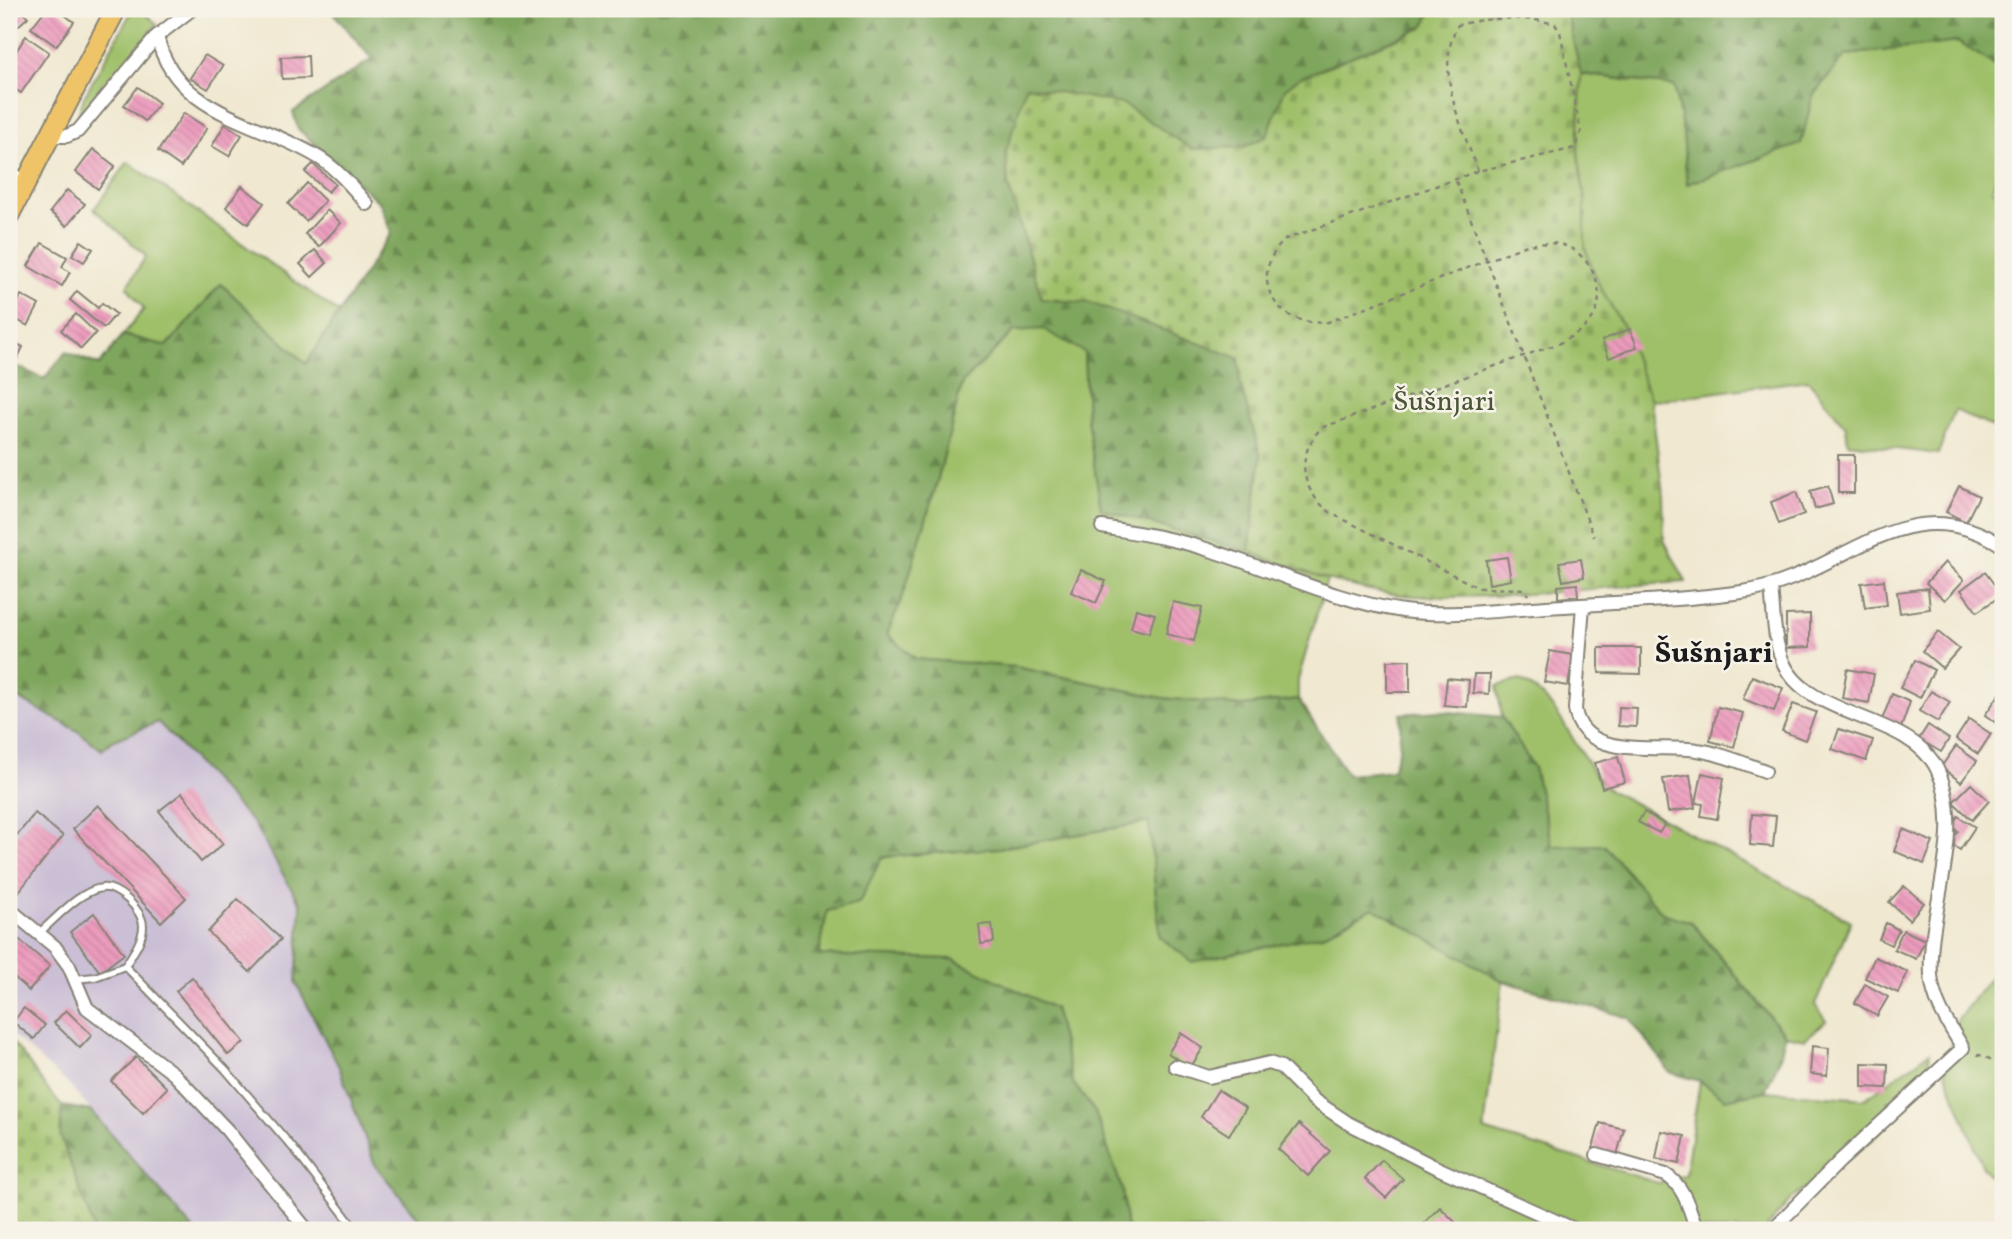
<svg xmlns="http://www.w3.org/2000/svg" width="2012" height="1239" font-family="Vollkorn,serif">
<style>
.industrial{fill:#cbbfd5}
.green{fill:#9fc069;stroke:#5e6e42;stroke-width:2}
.forest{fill:url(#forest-firs);stroke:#4e613c;stroke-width:2}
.cemetery{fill:url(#cemetery-stones);stroke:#5e6e42;stroke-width:2}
.building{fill:url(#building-back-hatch)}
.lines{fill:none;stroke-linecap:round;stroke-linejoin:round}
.service-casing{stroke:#868276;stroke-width:10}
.minor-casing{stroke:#868276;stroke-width:16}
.primary-casing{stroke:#868276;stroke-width:23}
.path{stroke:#868276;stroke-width:2.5;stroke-dasharray:5 5;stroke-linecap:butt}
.service{stroke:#fff;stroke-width:6}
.minor{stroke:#fff;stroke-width:12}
.primary{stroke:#efc469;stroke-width:19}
.labels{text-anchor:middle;stroke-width:5;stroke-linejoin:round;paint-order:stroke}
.park-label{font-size:28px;fill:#4a5537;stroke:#f7f3e8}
.neighbourhood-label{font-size:30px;font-weight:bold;fill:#1c1c1c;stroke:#f7f3e8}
</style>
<defs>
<pattern id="forest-firs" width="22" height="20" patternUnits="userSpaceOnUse" patternTransform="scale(1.75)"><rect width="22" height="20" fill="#7fa65d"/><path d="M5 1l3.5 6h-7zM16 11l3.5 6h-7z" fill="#67864c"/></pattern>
<pattern id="cemetery-stones" width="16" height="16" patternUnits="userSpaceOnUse" patternTransform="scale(1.75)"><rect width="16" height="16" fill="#9fc069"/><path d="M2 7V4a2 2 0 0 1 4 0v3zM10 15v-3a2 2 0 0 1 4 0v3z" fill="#88a45a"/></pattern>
<pattern id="building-back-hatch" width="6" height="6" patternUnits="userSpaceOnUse" patternTransform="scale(1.75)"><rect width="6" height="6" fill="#ec9bbd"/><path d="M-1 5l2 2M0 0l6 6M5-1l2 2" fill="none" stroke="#ca85a2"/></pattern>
</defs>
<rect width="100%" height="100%" fill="#f7f3e8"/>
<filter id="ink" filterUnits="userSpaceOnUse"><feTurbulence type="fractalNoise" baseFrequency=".0143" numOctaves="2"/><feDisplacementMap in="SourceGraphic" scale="14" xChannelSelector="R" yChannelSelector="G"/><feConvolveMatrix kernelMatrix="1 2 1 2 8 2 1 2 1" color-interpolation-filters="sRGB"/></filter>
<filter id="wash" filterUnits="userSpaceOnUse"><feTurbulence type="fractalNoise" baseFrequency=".00686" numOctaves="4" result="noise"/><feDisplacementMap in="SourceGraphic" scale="28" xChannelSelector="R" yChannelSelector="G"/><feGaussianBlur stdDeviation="1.57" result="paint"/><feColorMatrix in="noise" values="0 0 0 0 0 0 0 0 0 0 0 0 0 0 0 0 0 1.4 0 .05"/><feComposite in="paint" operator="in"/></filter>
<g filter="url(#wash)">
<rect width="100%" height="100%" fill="#f0e8d0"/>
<path class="industrial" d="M9,696L15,697L76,730L102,750L112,741L158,721L253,823L301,905L296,983L339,1067L375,1165L428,1230H194L69,1085L9,1032Z"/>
<g class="green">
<path d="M133,9H140L157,24L89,110L79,113L84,97Z"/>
<path d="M1958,42L2003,70V157L1992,190L2003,194V432L1955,410L1938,454L1848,443L1846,427L1808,380L1651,401L1623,327L1597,281L1585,248V201L1578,152L1581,74L1674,86L1683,132L1687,184L1800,144L1813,95L1846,55Z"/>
<path d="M128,162L339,313L306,364L221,284L167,346L123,335L144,309L127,287L146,256L94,209Z"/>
<path d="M1043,328L1084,351L1087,419L1101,509L1209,539L1327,579L1298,680V699L1242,706L1163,698L1016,667L916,659L887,634L904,592L938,479L962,383L1014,331Z"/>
<path d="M1520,680C1563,702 1575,754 1606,788L1851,921L1815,1005L1826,1021L1805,1039L1785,1035L1692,922L1662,913L1604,845L1552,846L1534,768L1502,717L1497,686Z"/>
<path d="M1149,822L1160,937L1322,935L1373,908L1503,981L1484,1130L1658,1183L1685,1175L1700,1081L1725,1099L1765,1091L1865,1099L1930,1052L1928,1077L1911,1099L1871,1141L1791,1199L1765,1230H1127L1122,1189L1095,1112L1073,1083L1054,1008L819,956L827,911L859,902L881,857L999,848Z"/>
<path d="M2003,960V1195L1982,1165L1945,1072L1957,1021Z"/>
</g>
<g class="forest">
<path d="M330,9H1433L1423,27L1299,78L1285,89L1267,136L1244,147L1192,149L1123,104L1006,152L1008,184L1042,299L1091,303L1239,358L1240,382L1261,457L1249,552L1101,509L1087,419L1084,352L1043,329L1014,331L962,383L938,479L904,593L887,634L916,659L1016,667L1163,698L1242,706L1298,699L1348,775L1392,770L1399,751L1401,714L1438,711L1502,717L1534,768L1552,846L1604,845L1662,913L1691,922L1785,1035L1779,1061L1765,1091L1725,1099L1700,1081L1668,1072C1657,1049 1643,1039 1629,1018L1503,981L1373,908L1322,935L1192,962L1160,937L1149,822L999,848L882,857L859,903L827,911L819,955L953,959L1054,1008L1073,1083L1095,1112L1122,1189L1127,1230H428L375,1165L339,1067L296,983L301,905L253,823L158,722L112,741L102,750L76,730L16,697L9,696V414L12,405L9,399V373L16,366L44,379L66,352L99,365L123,335L167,346L221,284L306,364L391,233L380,203L298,129L293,112L372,59Z"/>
<path d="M1562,9H2003V70L1958,42L1846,55L1813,95L1801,144L1687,184L1683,132L1674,86L1581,74L1567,17Z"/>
<path d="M62,1106L91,1111L194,1230H94L60,1135Z"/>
</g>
<g class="cemetery">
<path d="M1433,9H1562L1567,17L1581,74L1578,152L1585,201V248L1597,281L1623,327L1651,401L1663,494L1664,540L1686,582C1596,586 1505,601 1414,596C1358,593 1302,571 1249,552L1261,457L1240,382L1239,358L1091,303L1042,299L1008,184L1006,152L1026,86L1123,104L1192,149L1244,147L1267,136L1285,89L1299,78L1423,28Z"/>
<path d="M9,1039C29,1059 41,1085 62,1106L60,1135L94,1230H9Z"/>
</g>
<g id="blocks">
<g class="building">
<path d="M9,9H20L28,17L16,28L9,20Z"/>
<path d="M46,9H57L74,22L56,46L31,28Z"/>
<path d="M26,36L49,52L21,93L9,85V62Z"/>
<path d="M205,55L223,66L208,89L190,78Z"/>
<path d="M308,56L309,78L282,79L281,57Z"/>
<path d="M138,87L159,103L145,121L124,105Z"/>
<path d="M184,113L207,128L181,167L158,151Z"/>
<path d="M225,124L242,135L229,156L212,146Z"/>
<path d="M93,149L115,166L98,189L76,172Z"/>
<path d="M313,164L335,184L328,192L305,172Z"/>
<path d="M307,183L325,201L306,221L288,204Z"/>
<path d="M242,186L264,203L248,224L226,207Z"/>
<path d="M67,190L85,204L67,226L50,212Z"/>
<path d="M327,210L341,223L319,247L305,234Z"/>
<path d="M81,241L93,249L84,262L72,255Z"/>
<path d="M42,243L67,257L62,267L70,272L62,286L28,266Z"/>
<path d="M315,250L327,263L312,277L300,264Z"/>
<path d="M77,291L98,308L102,303L116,314L104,328L70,300Z"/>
<path d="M21,295L39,305L28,326L10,316Z"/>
<path d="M76,314L96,333L81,349L61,330Z"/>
<path d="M1630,329L1637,347L1609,358L1602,340Z"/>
<path d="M9,340L23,347L12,370L9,368Z"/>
<rect x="1838" y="455" width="16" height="38"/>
<path d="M1828,486L1833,504L1815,509L1810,491Z"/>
<path d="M1959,486L1979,496L1966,522L1946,512Z"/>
<path d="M1796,492L1804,514L1779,524L1771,502Z"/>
<path d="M1507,557L1511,580L1489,584L1486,560Z"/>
<path d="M1581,559L1584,577L1563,581L1559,562Z"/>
<path d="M1945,562L1964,580L1945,600L1926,583Z"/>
<path d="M1081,570L1106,581L1096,603L1071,592Z"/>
<path d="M1985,572L2002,595L1977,612L1961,590Z"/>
<path d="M1884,580L1887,605L1865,608L1861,583Z"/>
<path d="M1577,584L1578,596L1558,598V586Z"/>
<path d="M1928,588L1930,609L1900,613L1897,592Z"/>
<path d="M1173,602L1202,608L1194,641L1166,634Z"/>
<path d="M1136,609L1155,614L1149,633L1131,628Z"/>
<path d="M1810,614V647L1786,648V615Z"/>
<path d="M1938,632L1959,649L1942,668L1922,651Z"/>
<path d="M1599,648H1641V674L1599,673Z"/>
<path d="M1550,651L1573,655L1568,686L1544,682Z"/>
<path d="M1410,660V692H1387V661Z"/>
<path d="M1915,660L1934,670L1920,698L1900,688Z"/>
<path d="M1847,669L1874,674L1869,703L1842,698Z"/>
<path d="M1474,674H1490L1489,694L1473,693Z"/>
<path d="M1752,676L1783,688L1774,711L1743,699Z"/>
<path d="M1447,678L1469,680L1467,707L1444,705Z"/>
<path d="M1931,691L1950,702L1938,722L1919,711Z"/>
<path d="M1892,694L1910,702L1901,728L1882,720Z"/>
<path d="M1999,695L2003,698V728L1985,715Z"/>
<path d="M1793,704L1816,712L1805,740L1782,731Z"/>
<path d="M1619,707L1637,708L1636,727L1618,726Z"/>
<path d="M1718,707L1743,713L1734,747L1710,741Z"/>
<path d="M1969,719L1991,734L1978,754L1956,739Z"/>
<path d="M1928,725L1949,739L1941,752L1919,739Z"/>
<path d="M1839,729L1873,740L1866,761L1832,749Z"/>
<path d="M1956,746L1977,761L1961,782L1941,767Z"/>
<path d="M1618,757L1625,782L1602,788L1595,763Z"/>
<path d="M1702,773L1724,778L1717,819L1701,816L1703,804L1696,803Z"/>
<path d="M1690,775L1695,808L1668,812L1663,779Z"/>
<path d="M1971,784L1989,801L1972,820L1953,802Z"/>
<path d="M182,793L223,844L201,862L159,811Z"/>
<path d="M98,805L186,898L161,922L73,829Z"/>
<path d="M1644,812L1665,824L1659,833L1638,822Z"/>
<path d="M35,813L63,836L9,904V845Z"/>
<path d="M1752,814L1776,816L1773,847L1750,845Z"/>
<path d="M1958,816L1975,827L1960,850L1950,843L1958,831L1951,827Z"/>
<path d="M1903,829L1933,842L1924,864L1894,851Z"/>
<path d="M1904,886L1924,903L1909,920L1889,902Z"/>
<path d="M238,899L281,939L250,972L208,932Z"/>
<path d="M94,913L124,954L100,972L70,932Z"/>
<path d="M1886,923L1899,930L1891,945L1879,939Z"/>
<path d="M992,924L994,942L981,944L979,925Z"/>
<path d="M1903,930L1925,940L1916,959L1894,949Z"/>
<path d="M9,931L50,966L29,991L9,973Z"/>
<path d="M1875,957L1908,972L1898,993L1865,978Z"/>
<path d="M192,977L244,1042L228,1055L176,991Z"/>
<path d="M1865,984L1888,997L1877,1016L1855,1003Z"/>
<path d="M24,1008L45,1025L34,1039L13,1022Z"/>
<path d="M66,1010L92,1035L80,1048L54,1023Z"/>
<path d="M1181,1033L1203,1048L1190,1068L1168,1053Z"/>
<path d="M1812,1046L1829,1048L1827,1076L1810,1074Z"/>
<path d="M136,1057L167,1088L143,1113L111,1081Z"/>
<path d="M1862,1063L1888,1064L1887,1088L1862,1087Z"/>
<path d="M1218,1090L1246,1108L1229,1135L1201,1117Z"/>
<path d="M1600,1123L1624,1129L1617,1155L1593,1148Z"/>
<path d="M1299,1124L1330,1151L1308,1176L1278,1149Z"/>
<path d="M1661,1131L1685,1136L1679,1164L1656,1159Z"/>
<path d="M1382,1160L1403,1179L1386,1198L1365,1179Z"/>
<path d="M1440,1207L1458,1225L1453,1230H1417Z"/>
</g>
</g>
</g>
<g filter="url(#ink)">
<use href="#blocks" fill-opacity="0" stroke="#868276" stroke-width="2"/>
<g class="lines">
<g class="service-casing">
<g id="service">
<path d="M39,933C57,918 79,891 102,888C117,885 143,910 143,926C143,940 132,955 125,966"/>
<path d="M74,979L95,977L125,966L225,1069L293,1148L356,1230"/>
</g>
</g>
<g class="minor-casing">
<g id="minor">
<path d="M157,36C175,116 262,121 321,159C339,171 353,188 367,204"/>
<path d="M48,136H67L78,131L157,36L192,9"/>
<path d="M9,170L24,184"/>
<path d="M1102,527C1137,533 1172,538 1206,549C1271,569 1335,601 1403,611C1449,617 1500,610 1546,607C1611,603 1677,601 1742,592C1840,579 1904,481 2003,546"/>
<path d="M1771,588C1774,612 1773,639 1783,662C1807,719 1910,714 1937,769C1967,830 1927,911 1931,975C1933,1003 1949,1025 1963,1048L1840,1161L1772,1230"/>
<path d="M1583,605L1575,709C1582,761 1659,744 1697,750C1720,753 1743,763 1765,771"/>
<path d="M9,909L55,947L69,966L87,1008L174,1074L227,1130L307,1230"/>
<path d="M1175,1066L1209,1077L1269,1063L1281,1067L1315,1101L1348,1123L1433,1166L1576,1230"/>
<path d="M1597,1155L1666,1175C1685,1187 1689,1209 1697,1230"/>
</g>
</g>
<g class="primary-casing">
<path id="primary" d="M9,215L116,9"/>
</g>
<g class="path">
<path d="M1478,171C1462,127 1433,69 1458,25C1488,17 1525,16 1555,24L1560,32L1581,132L1575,148L1478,171L1286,239C1245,275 1275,329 1328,322L1527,245C1540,244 1554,241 1566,246C1592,256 1610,296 1591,320C1583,331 1572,336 1560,343L1321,428C1295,457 1300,490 1331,513L1471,584L1480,588L1524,589L1528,595"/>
<path d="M1456,181L1594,537"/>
<path d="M1977,1054L2003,1064"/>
</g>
<use href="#service" class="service"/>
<use href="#minor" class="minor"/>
<use href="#primary" class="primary"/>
</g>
</g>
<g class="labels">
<g class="park-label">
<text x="1444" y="410">Šušnjari</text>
</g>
<g class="neighbourhood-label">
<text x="1714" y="662">Šušnjari</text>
</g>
</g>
<rect width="2012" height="1239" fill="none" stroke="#f7f3e8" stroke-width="35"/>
</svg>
